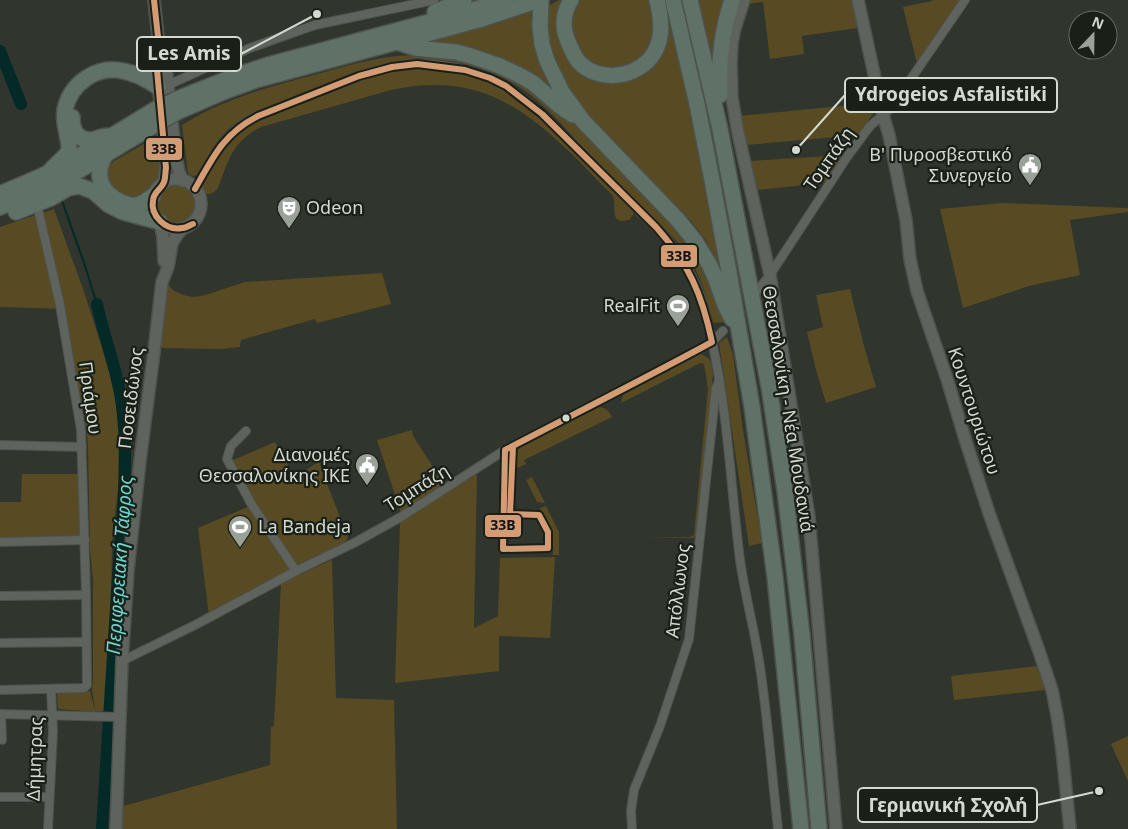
<svg xmlns="http://www.w3.org/2000/svg" width="1128" height="829" font-family="'Noto Sans',sans-serif">
<style>
.green{fill:#584a23}
.lines{fill:none;stroke-linecap:round;stroke-linejoin:round}
.stream{stroke:#042a28;stroke-width:2}
.river{stroke:#042a28;stroke-width:12}
.street-casing{stroke:#4d534c;stroke-width:10}
.secondary-casing{stroke:#4d534c;stroke-width:14}
.highway-casing{stroke:#4d534c;stroke-width:18}
.street{stroke:#5f635e;stroke-width:8}
.secondary{stroke:#5f635e;stroke-width:11}
.highway{stroke:#607268;stroke-width:15}
.highway-bridge-casing{stroke:#4d534c;stroke-width:18;stroke-linecap:butt}
.highway-bridge{stroke:#607268;stroke-width:15}
.bus-1-casing{stroke:#1a2018;stroke-width:10}
.bus-1{stroke:#d39c74;stroke-width:6}
.bus-dot{fill:#d3dbd1;stroke:#1a2018;stroke-width:2}
.labels{text-anchor:middle;stroke-width:4.5;stroke-linejoin:round;paint-order:stroke}
.poi-label{font-size:18px;fill:#d3dbd1;stroke:#1a2018;text-anchor:end}
.street-label{font-size:18px;fill:#d3dbd1;stroke:#1a2018}
.water-label{font-size:19px;font-style:italic;fill:#67d7d0;stroke:#1a2018}
.leader{fill:none;stroke:#d3dbd1;stroke-width:2}
.callout-dot{fill:#d3dbd1;stroke:#1a2018;stroke-width:2}
.callout{fill:#1a2018;stroke:#d3dbd1;stroke-width:2}
.callout-label{font-size:19px;text-anchor:middle;font-weight:bold;fill:#d3dbd1}
.line-badge{stroke:#1a2018;stroke-width:2}
.pale-badge-label{font-size:14px;text-anchor:middle;font-weight:bold;fill:#111}
</style>
<rect width="100%" height="100%" fill="#30362e"/>
<g class="green">
<path d="M559,0H568L564,7L581,70L648,68L662,0H666L702,155L721,269L705,239L692,222L582,110L563,82L551,50L548,36L546,7Z"/>
<path d="M580,0H652L654,36L647,53L624,70L597,69L577,51L571,24L572,14L576,5Z"/>
<path d="M698,0H727L713,66Z"/>
<path d="M747,0H853L857,28L802,36L804,54L770,59L763,2L746,4Z"/>
<path d="M932,0H959L960,1L917,63L903,7L932,1Z"/>
<path d="M533,10L556,93L424,43L433,39L486,25Z"/>
<path d="M434,54L447,55L515,77L556,106L690,240L724,316V322L717,323L713,322C707,298 700,272 685,252C672,233 654,220 637,203C621,187 605,171 589,154C564,127 539,96 505,79C473,63 440,57 405,61L247,116C224,128 211,149 200,172L198,175L192,176L188,173L182,125C221,100 265,88 310,76C332,70 354,63 377,59C395,55 415,55 434,54Z"/>
<path d="M422,68L460,71L502,86L538,114L601,177L633,210V215L629,220C626,220 622,222 618,220C611,214 617,202 612,195C609,191 604,187 601,184C594,177 587,169 580,162C522,105 476,72 391,90L261,127C232,142 229,159 218,188C212,197 199,196 202,183L226,141L249,124L359,81L383,73Z"/>
<path d="M872,103L873,114L858,135L746,145L738,116Z"/>
<path d="M161,134L163,172L159,178L153,182L145,196L138,200L122,196L107,183L106,174L108,167L114,161Z"/>
<path d="M843,155L824,183L756,190L750,161Z"/>
<circle cx="177" cy="205" r="20"/>
<path d="M1002,203L1128,208V212L1070,220L1080,275L1029,286L963,308L940,209Z"/>
<path d="M54,209L83,289L100,341L111,379L117,407L119,438L118,489L112,542L111,618L106,711H95L94,712L59,709L58,708L57,692L90,691L95,710L92,689L93,680V580L90,549L88,446L87,434L65,309L0,307V227Z"/>
<path d="M382,273L391,304L317,323L315,319L241,340L240,347L221,349L164,348L161,347L159,344L165,281L173,290L183,295L192,297L202,296L245,282Z"/>
<path d="M850,289L864,346L876,387L826,403L816,370L807,332L823,327L816,295Z"/>
<path d="M727,337L733,355L743,430L762,543L749,546L719,343Z"/>
<path d="M700,354C712,358 711,362 713,373L698,533L693,538L646,537H690L694,535L708,389L704,364L700,363L621,403L623,395L639,386Z"/>
<path d="M599,407C606,408 609,411 612,417L524,460L526,464L515,469L516,452L517,449Z"/>
<path d="M412,430L413,436L444,484L401,513L377,440Z"/>
<path d="M275,442L295,478L322,459L320,464L322,471L348,537L345,543L297,565L254,501L231,461Z"/>
<path d="M22,474H80L81,538L0,539V502H21Z"/>
<path d="M477,474L474,628L498,616L500,558L555,557L550,638L499,636V671L395,683L400,522Z"/>
<path d="M532,477L545,503L537,502L526,480Z"/>
<path d="M250,506L292,568L209,616L198,528Z"/>
<path d="M546,506L559,532V555H553V532L540,508Z"/>
<path d="M332,560L336,698L394,700L397,829H120V807L270,765L271,727L274,726L281,583Z"/>
<path d="M1037,666L1045,690L954,700L951,676Z"/>
<path d="M1128,736V781L1111,744Z"/>
</g>
<g class="lines">
<path class="stream" d="M61,198L84,263L97,304"/>
<g class="river">
<path d="M0,51L21,104"/>
<path d="M97,304C104,338 118,371 122,406C129,463 122,520 118,576C112,660 108,745 102,829"/>
</g>
<g class="street-casing">
<g id="street">
<path d="M168,85L250,48L315,25L434,0"/>
<path d="M195,189C212,160 222,135 252,118L371,72C386,68 401,64 416,64C445,63 484,72 508,88C533,104 553,125 574,145C596,168 619,190 641,213C668,237 687,261 700,295C706,311 709,329 713,346C728,416 731,489 740,560C745,596 755,631 760,667C768,721 772,775 778,829"/>
<path d="M757,291L770,275L847,157L870,126L891,108L965,0"/>
<path d="M246,431L231,446L227,459L252,505L296,571"/>
<path d="M0,445L82,447"/>
<path d="M0,542L85,540"/>
<path d="M0,596L86,595"/>
<path d="M0,643L86,642"/>
<path d="M122,661L197,624L296,571L354,543L401,517L505,450L695,352L712,342L723,331"/>
<path d="M0,690L84,688L87,685L86,595L81,430L60,305L38,209"/>
<path d="M0,714L119,717"/>
<path d="M1,714L2,740"/>
<path d="M0,797H49"/>
<path d="M48,829L53,731L51,689"/>
<path d="M632,829L631,811L634,790L660,726L689,639L716,388L719,381"/>
</g>
</g>
<g class="secondary-casing">
<g id="secondary">
<path d="M154,0L158,37L165,59L176,158L179,172L183,181"/>
<path d="M744,0L735,28L732,43L731,64L732,98L738,133L770,275L809,517L836,829"/>
<path d="M858,0L883,115L889,135L906,220L910,259L917,291L947,379L965,439L989,513L1039,651L1052,690L1057,715L1062,750L1070,829"/>
<path d="M156,59L166,163L164,183"/>
<circle cx="176" cy="204" r="25"/>
<path d="M160,222L163,237L164,261"/>
<path d="M116,829L122,661L128,570L140,461L154,352L162,282L168,267L172,243L177,235L182,229"/>
</g>
</g>
<g class="highway-casing">
<g id="highway">
<path d="M541,0L540,27L542,44L547,61L562,92L583,121L678,220L695,241L709,264L715,277L725,305L732,319"/>
<path d="M571,0C562,15 562,28 569,44C572,50 574,56 578,61C598,84 639,78 654,53C664,37 661,17 657,0"/>
<path d="M673,0L697,104L712,180L729,272L752,407L775,577L801,829"/>
<path d="M690,0L720,129L769,387L785,491L802,635L819,829"/>
<path d="M435,12L464,0"/>
<path d="M397,42L415,48L456,52L471,56L500,66L519,75L533,83L561,107L573,115"/>
<path d="M133,74C147,76 153,72 156,59"/>
<path d="M720,95C718,61 721,32 732,0"/>
<path d="M177,99L235,76L268,65L463,13L506,0"/>
<path d="M179,111L223,92L256,80L482,19L539,0"/>
<path d="M72,117C72,129 76,140 91,140C97,139 101,136 108,136"/>
<path d="M106,154C94,174 99,191 121,202C126,204 131,206 136,205C143,204 148,199 153,196"/>
<path d="M48,174C54,165 64,159 69,151C70,137 62,124 65,109C71,83 97,65 123,71C135,73 148,80 158,87"/>
<path d="M0,194L42,176L66,164L156,109"/>
<path d="M0,207L28,196L73,174L158,123"/>
<path d="M16,212L51,198L68,188L79,186L93,191L109,205L123,212L160,222"/>
</g>
</g>
<use href="#street" class="street"/>
<use href="#secondary" class="secondary"/>
<use href="#highway" class="highway"/>
<g class="highway-bridge-casing">
<g id="highway-bridge">
<path d="M156,109L177,99"/>
<path d="M158,123L179,111"/>
</g>
</g>
<use href="#highway-bridge" class="highway-bridge"/>
<g class="bus-1-casing">
<g id="bus-1">
<path d="M154,0L158,37L164,55"/>
<path d="M158,37L156,59L166,168C165,172 166,180 163,184C160,190 154,192 153,200C150,216 166,231 182,228C186,228 190,225 193,224"/>
<path d="M195,189C213,157 224,133 258,116L359,76L392,67L417,64L465,70L490,78L506,86L542,114L656,227C689,264 702,294 712,342C644,379 574,414 505,450L503,549L548,548V532L539,515L510,514L513,446"/>
</g>
</g>
<use href="#bus-1" class="bus-1"/>
</g>
<defs>
<g id="civic-pin" transform="scale(1.25)"><path d="M0 17L-7.5 6A9.5 9.5 0 1 1 7.5 6Z" fill="#9aa198" stroke="#1a2018"/><path d="M-.6-6.5H3V-4.5H.6V-3L4-1V1h2V6H-6V1h2V-1L-.6-3ZM-1.2 2.5V6h2.4V2.5Z" fill="#fff"/></g>
<g id="theatre-pin" transform="scale(1.25)"><path d="M0 17L-7.5 6A9.5 9.5 0 1 1 7.5 6Z" fill="#9aa198" stroke="#1a2018"/><path d="M-5-5.5Q0-4 5-5.5V0Q5 5 0 6Q-5 5-5 0ZM-3.3-2.5H-1v1.5H-3.3ZM1-2.5H3.3v1.5H1ZM-2.8 1Q0 5.5 2.8 1Z" fill="#fff"/></g>
<g id="stadium-pin" transform="scale(1.25)"><path d="M0 17L-7.5 6A9.5 9.5 0 1 1 7.5 6Z" fill="#9aa198" stroke="#1a2018"/><path d="M0-5a6.5 5 0 1 0 0 10a6.5 5 0 1 0 0-10ZM-3.5-1.8h7v3.6h-7Z" fill="#fff"/></g>
</defs>
<g fill-rule="evenodd">
<use href="#civic-pin" x="1030" y="165"/>
<use href="#theatre-pin" x="289" y="208"/>
<use href="#stadium-pin" x="678" y="306"/>
<use href="#civic-pin" x="367" y="465"/>
<use href="#stadium-pin" x="240" y="527"/>
</g>
<circle class="bus-dot" cx="566" cy="418" r="4.5"/>
<g class="labels">
<g class="poi-label">
<text x="1012" y="161">Β' Πυροσβεστικό<tspan x="1012" dy="21">Συνεργείο</tspan></text>
<text x="306" y="214" text-anchor="start">Odeon</text>
<text x="660" y="312">RealFit</text>
<text x="350" y="461">Διανομές<tspan x="350" dy="21">Θεσσαλονίκης ΙΚΕ</tspan></text>
<text x="258" y="533" text-anchor="start">La Bandeja</text>
</g>
<g class="street-label">
<text transform="translate(829 159) rotate(-55)" y="6">Τομπάζη</text>
<text transform="translate(90 398) rotate(82)" y="6">Πριάμου</text>
<text transform="translate(131 398) rotate(-83)" y="6">Ποσειδώνος</text>
<text transform="translate(788 409) rotate(81)" y="6">Θεσσαλονίκη - Νέα Μουδανιά</text>
<text transform="translate(974 411) rotate(72)" y="6">Κουντουριώτου</text>
<text transform="translate(417 488) rotate(-32)" y="6">Τομπάζη</text>
<text transform="translate(678 591) rotate(-83)" y="6">Απόλλωνος</text>
<text transform="translate(35 759) rotate(-88)" y="6">Δήμητρας</text>
</g>
<g class="water-label">
<text transform="translate(119 565) rotate(-86)" y="7">Περιφερειακή Τάφρος</text>
</g>
</g>
<path class="leader" d="M317 14L241 54M796 150L845 95M1099 791L1037 805"/>
<g class="callout-dot">
<circle cx="317" cy="14" r="5"/>
<circle cx="796" cy="150" r="5"/>
<circle cx="1099" cy="791" r="5"/>
</g>
<g class="callout">
<rect x="137" y="37" width="104" height="34" rx="5"/>
<rect x="845" y="78" width="212" height="34" rx="5"/>
<rect x="858" y="788" width="179" height="34" rx="5"/>
</g>
<g class="callout-label">
<text x="189" y="60">Les Amis</text>
<text x="951" y="101">Ydrogeios Asfalistiki</text>
<text x="948" y="812">Γερμανική Σχολή</text>
</g>
<g class="line-badge">
<rect x="145" y="137" width="38" height="24" rx="5" fill="#d39c74"/>
<rect x="660" y="244" width="38" height="24" rx="5" fill="#d39c74"/>
<rect x="484" y="514" width="38" height="24" rx="5" fill="#d39c74"/>
</g>
<g class="pale-badge-label">
<text x="164" y="154">33Β</text>
<text x="679" y="261">33Β</text>
<text x="503" y="530">33Β</text>
</g>
<g transform="translate(1093 35) rotate(22)"><circle r="24" fill="#1a2018" stroke="#646b62"/>
<path d="M0-4L9 19L0 12L-9 19Z" fill="#9aa198"/>
<text y="-8" font-size="14" font-weight="bold" text-anchor="middle" fill="#d3dbd1">N</text>
</g>
</svg>
